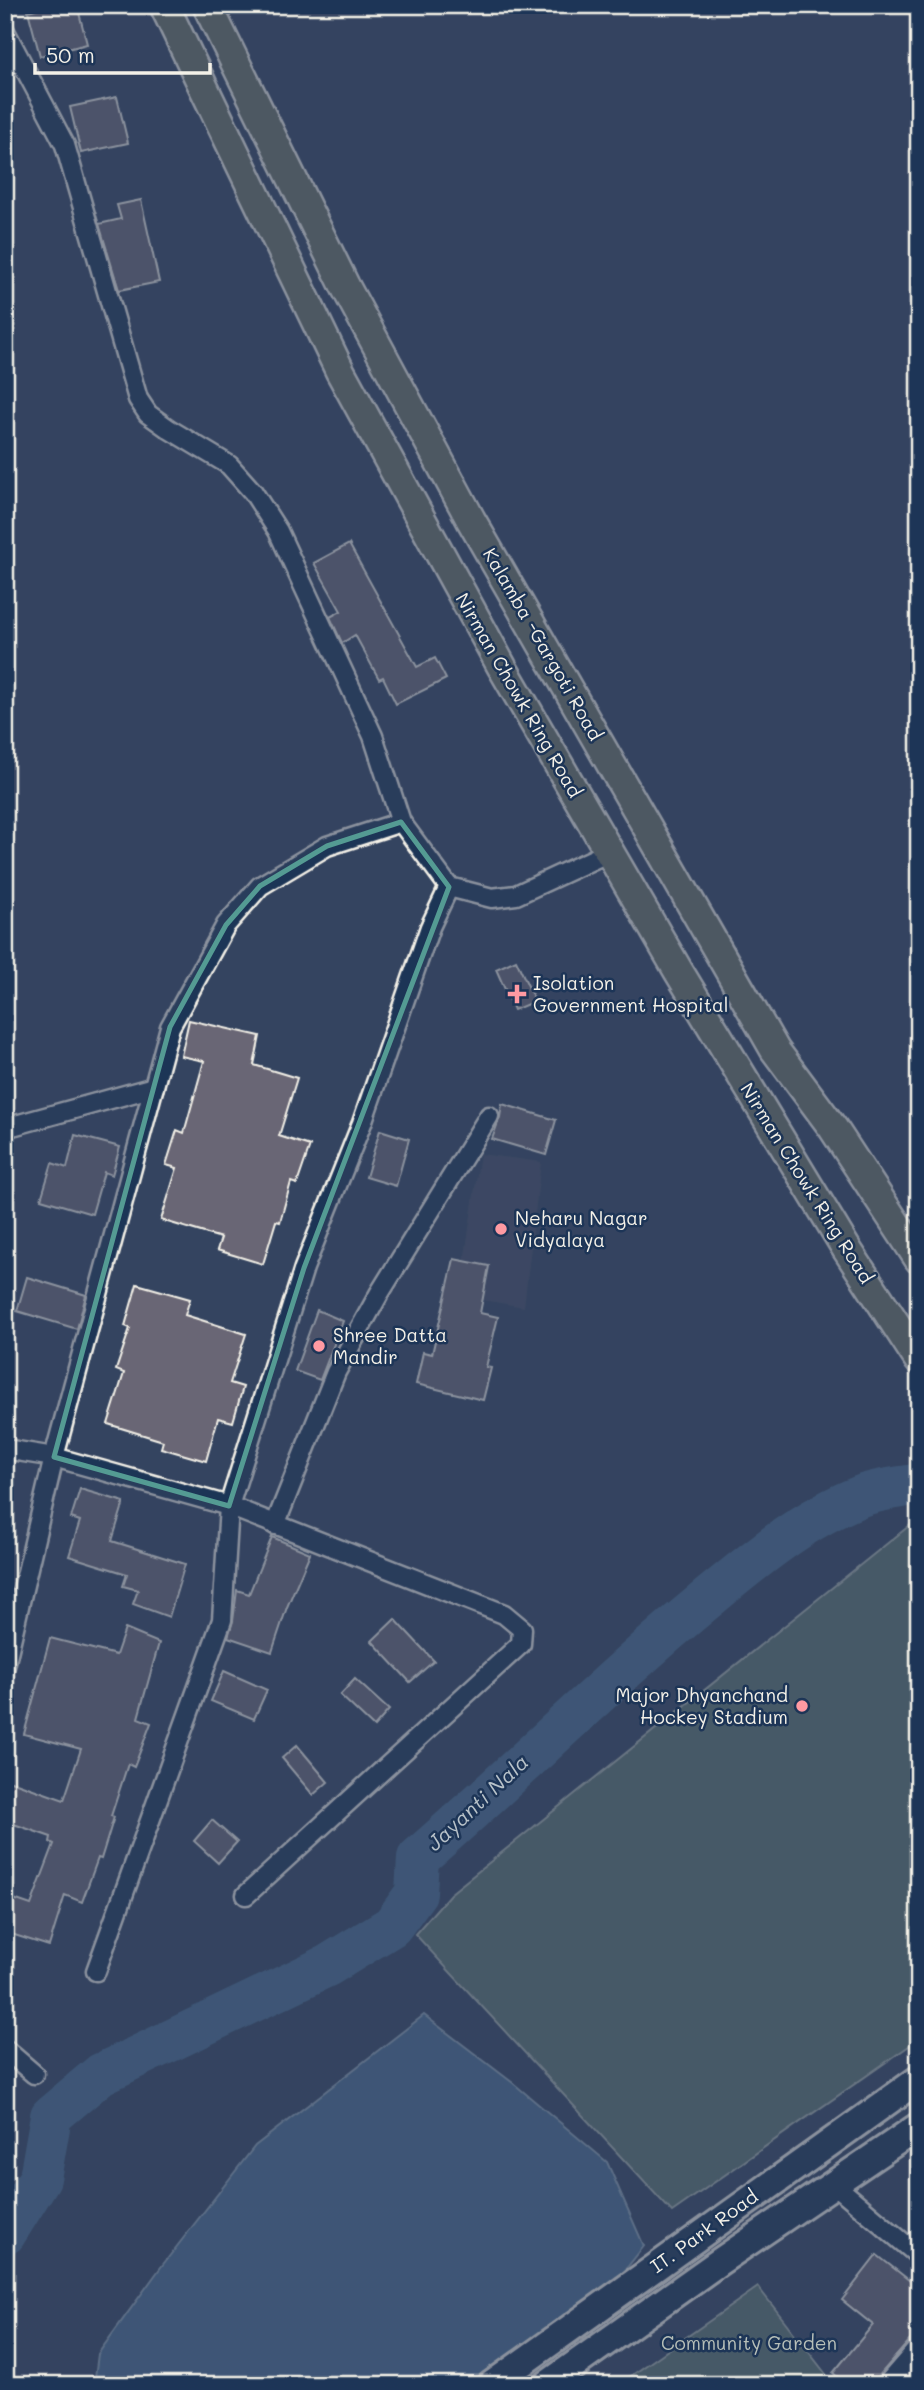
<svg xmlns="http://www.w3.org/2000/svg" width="924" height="2390" font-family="Mali,sans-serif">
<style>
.built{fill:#444e66}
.green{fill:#5c736f;stroke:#a8b2ac;stroke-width:2}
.water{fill:#496c90;stroke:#8da1b3;stroke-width:2}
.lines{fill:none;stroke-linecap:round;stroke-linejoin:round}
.river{stroke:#496c90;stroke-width:42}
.building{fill:#696675;stroke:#f4f1e8;stroke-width:2}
.minor-casing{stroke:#f4f1e8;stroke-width:23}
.secondary-casing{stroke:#f4f1e8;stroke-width:32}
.primary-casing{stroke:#f4f1e8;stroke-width:33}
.minor{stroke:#1d3557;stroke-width:18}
.secondary{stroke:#1d3557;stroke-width:26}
.primary{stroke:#6b7165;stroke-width:28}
.marked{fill:none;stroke:#549b93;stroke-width:5;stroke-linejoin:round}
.poi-dot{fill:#ff9aa2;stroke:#1d3557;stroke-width:2.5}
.labels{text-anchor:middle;stroke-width:5;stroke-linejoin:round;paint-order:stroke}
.street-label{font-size:19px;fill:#f4f1e8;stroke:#1d3557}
.poi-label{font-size:19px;fill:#f4f1e8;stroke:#1d3557;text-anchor:start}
.park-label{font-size:19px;fill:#b7bfb8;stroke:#1d3557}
.water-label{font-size:21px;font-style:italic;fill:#b8c2c9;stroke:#1d3557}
</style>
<rect width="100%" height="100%" fill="#344460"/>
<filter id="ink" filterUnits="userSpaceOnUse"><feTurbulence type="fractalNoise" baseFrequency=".0143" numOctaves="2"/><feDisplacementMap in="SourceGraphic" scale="14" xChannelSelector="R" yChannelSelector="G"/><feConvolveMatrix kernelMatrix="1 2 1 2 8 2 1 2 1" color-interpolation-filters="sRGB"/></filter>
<g filter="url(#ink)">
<path class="built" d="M480,1154L541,1162L524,1307L459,1296Z"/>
<g class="green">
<path d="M919,1518V2039L672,2212L415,1934L450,1894Z"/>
<path d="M758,2287L829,2378L824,2385H618Z"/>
</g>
<path class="water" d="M424,2015L513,2083L607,2162L644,2246L617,2280L467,2385H94L98,2354L161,2267L255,2146Z"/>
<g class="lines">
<path class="river" d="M5,2234L40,2178L51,2116L101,2074L327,1966L392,1926L416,1893L418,1858C516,1773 607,1681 707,1599C754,1560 804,1518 861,1496C879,1489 900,1488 919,1484"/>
</g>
<g class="building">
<path d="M51,5H77L87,44L40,56L28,11Z"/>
<path d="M117,97L128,143L81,153L70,107Z"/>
<path d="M141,200L159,282L119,290L99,224L121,219L117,205Z"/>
<path d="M349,544L417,667L435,658L446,679L396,704L383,677L379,679L355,635L342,643L330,617L341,611L314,563Z"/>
<path d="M516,960L535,1001L514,1010L496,969Z"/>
<path d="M189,1020L260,1036L254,1065L297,1078L279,1136L310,1146L297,1184L291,1182L280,1222L276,1221L263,1264L217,1250L221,1238L161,1220L177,1168L166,1165L177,1130L184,1133L204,1061L181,1056Z"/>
<path d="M502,1104L556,1120L546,1155L492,1139L500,1117Z"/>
<path d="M380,1130L409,1139L396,1186L366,1177Z"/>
<path d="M75,1135L120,1147L112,1175L104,1172L92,1214L41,1199L52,1163L67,1168Z"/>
<path d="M454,1259L489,1266L480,1313L498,1317L486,1367L491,1368L483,1400L416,1384L423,1352L432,1354Z"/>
<path d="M27,1277L86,1295L77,1329L17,1311Z"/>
<path d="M137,1284L190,1299L185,1315L246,1334L230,1383L243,1387L233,1422L218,1418L206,1461L161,1448L163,1441L108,1424L124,1373L116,1370L130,1328L125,1326Z"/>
<path d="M317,1310L343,1321L320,1380L295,1371Z"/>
<path d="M80,1489L124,1502L112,1541L185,1564L169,1617L133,1604L138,1590L123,1586L127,1574L69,1556L80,1521L71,1518Z"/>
<path d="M272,1537L310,1553L287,1607L272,1652L228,1637L233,1621L237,1590L249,1594Z"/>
<path d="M395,1619L434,1661L410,1682L372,1641Z"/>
<path d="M125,1629L159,1643L138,1718L151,1723L134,1767L128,1764L111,1816L114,1817L101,1859L98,1858L82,1902L65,1895L49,1946L5,1932V1896L31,1905L54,1844L50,1842L51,1837L5,1821V1779L64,1800L81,1749L24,1734L50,1638L116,1655Z"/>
<path d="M224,1671L267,1690L254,1719L211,1701Z"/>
<path d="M355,1679L389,1710L374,1727L340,1695Z"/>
<path d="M297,1745L328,1782L313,1795L282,1758Z"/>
<path d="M212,1820L237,1842L218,1863L194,1841Z"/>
<path d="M877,2255L919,2288V2336L910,2340L877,2378L875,2385H847L833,2373L873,2325L842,2300Z"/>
<path d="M919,2365V2385H901Z"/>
</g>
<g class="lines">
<g class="minor-casing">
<g id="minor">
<path d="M5,31L65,145L138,399L148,414L169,429L229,465L253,492L278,531L373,736L401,822L449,887L492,898L516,895L609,852"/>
<path d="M5,1128L154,1087"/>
<path d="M5,1449L54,1457L229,1506L504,1614L522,1629L521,1644L246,1895"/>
<path d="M275,1525L336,1372L379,1294L489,1116"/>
<path d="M5,1666L54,1457L170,1027L226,925L260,886L327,846L401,822"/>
<path d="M96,1971L222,1620L229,1506L304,1268L362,1123L430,927L449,887"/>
<path d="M5,2049L34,2074"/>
<path d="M834,2184L919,2256"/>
<path d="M886,2385L919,2347"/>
</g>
</g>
<g class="secondary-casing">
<g id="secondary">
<path d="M491,2385L919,2079"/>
<path d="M546,2385L719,2262L919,2126"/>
</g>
</g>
<g class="primary-casing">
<g id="primary">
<path d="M164,5L340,371L502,667L679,972L846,1248L919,1360"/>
<path d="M207,5L345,286L471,520L775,1050L833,1128L919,1259"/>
</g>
</g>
<use href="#minor" class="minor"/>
<use href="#secondary" class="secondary"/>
<use href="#primary" class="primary"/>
</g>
</g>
<path d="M0 0H924V2390H0ZM401,822L449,887L304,1268L229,1506L54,1457L170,1027L226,925L260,886L327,846Z" fill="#344460" fill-opacity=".55" fill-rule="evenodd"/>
<path class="marked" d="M401,822L449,887L304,1268L229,1506L54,1457L170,1027L226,925L260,886L327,846Z"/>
<g class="poi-dot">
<path d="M513.5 983.5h7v7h7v7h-7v7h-7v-7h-7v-7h7z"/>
<circle cx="501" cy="1229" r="7"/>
<circle cx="319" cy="1346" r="7"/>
<circle cx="802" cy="1706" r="7"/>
</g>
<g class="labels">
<g class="street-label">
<text transform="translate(543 644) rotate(60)" y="7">Kalamba -Gargoti Road</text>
<text transform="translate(519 695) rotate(60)" y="7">Nirman Chowk Ring Road</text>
<text transform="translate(807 1183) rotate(58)" y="7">Nirman Chowk Ring Road</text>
<text transform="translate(704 2231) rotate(-36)" y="7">IT. Park Road</text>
</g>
<g class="poi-label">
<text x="533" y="990">Isolation<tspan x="533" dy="22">Government Hospital</tspan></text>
<text x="515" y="1225">Neharu Nagar<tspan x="515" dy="22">Vidyalaya</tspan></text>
<text x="333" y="1342">Shree Datta<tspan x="333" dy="22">Mandir</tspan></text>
<text x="788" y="1702" text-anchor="end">Major Dhyanchand<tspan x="788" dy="22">Hockey Stadium</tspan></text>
</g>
<g class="park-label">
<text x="749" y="2350">Community Garden</text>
</g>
<g class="water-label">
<text transform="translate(478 1803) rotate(-43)" y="7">Jayanti Nala</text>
</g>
</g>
<rect width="924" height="2390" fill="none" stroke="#1d3557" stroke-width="28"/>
<rect x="14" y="14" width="896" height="2362" fill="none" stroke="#f4f1e8" stroke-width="2.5" filter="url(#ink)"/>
<path d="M35 63v10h175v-10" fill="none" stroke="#f4f1e8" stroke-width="3.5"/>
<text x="46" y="63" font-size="21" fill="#f4f1e8" stroke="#1d3557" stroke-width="5" paint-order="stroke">50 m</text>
</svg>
